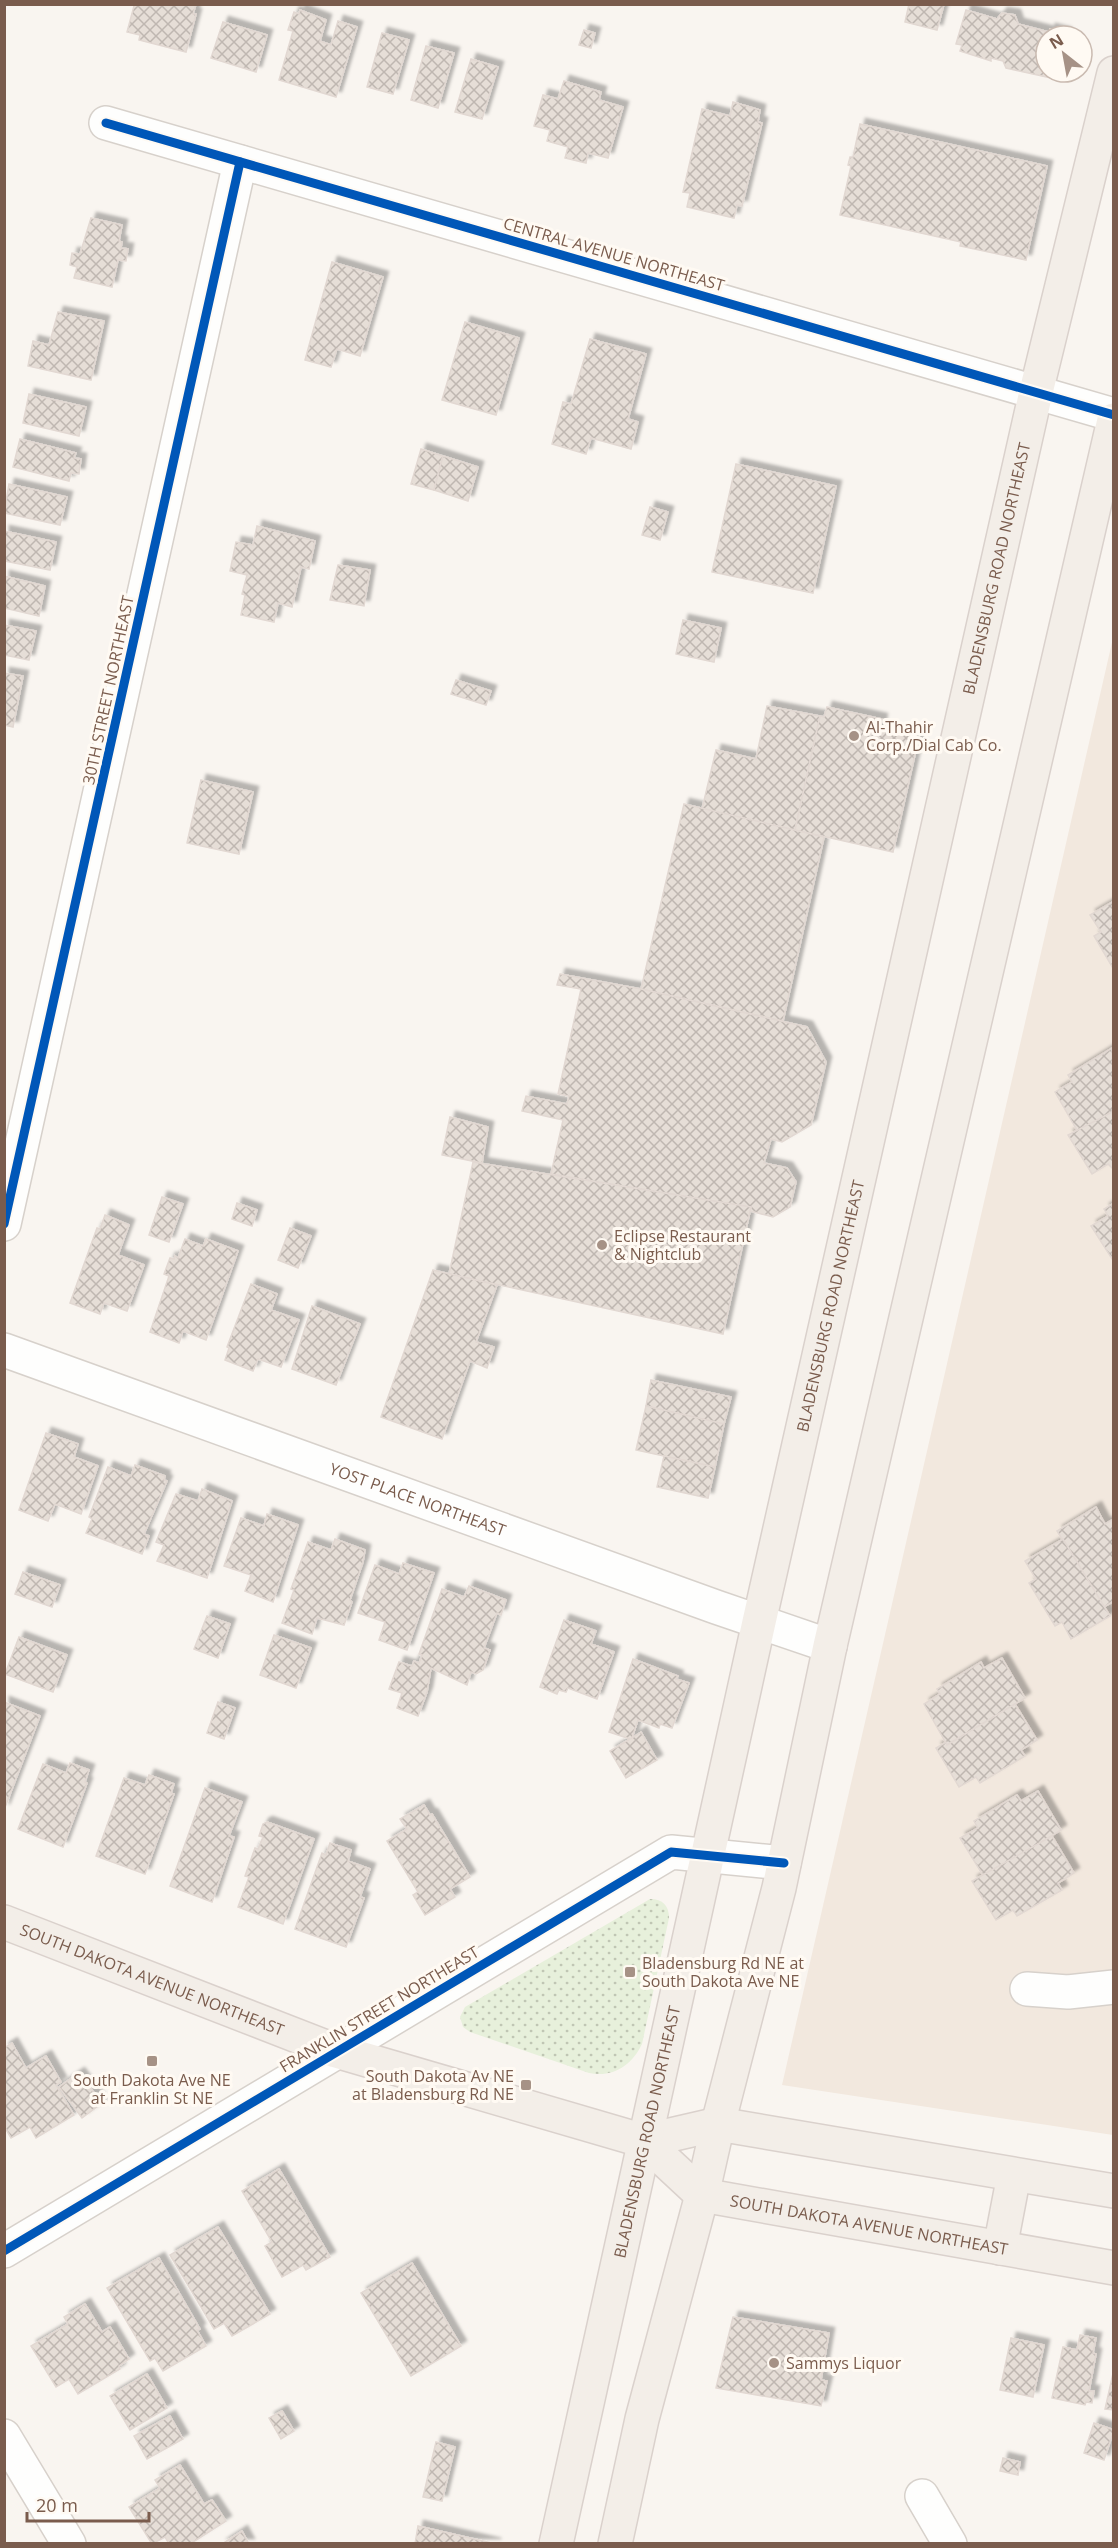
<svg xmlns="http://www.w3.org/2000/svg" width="1118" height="2548" font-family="'Open Sans',sans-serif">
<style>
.residential{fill:#f2e8de}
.grass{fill:url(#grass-dots)}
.building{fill:url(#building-cross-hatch);stroke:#e2d8d2;stroke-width:1.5;filter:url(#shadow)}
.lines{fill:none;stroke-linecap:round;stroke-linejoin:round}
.minor-casing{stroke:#d7d1cb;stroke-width:36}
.primary-casing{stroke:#dad1cc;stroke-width:36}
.minor{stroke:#fefefd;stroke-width:33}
.primary{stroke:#f3eee8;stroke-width:33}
.cycleway-casing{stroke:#fffaf3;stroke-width:13}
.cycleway{stroke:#0057b8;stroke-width:9}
.poi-dot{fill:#a69286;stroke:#fffaf3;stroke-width:2}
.labels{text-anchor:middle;stroke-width:6;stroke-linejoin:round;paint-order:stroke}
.street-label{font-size:16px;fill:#7a5c4d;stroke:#fffaf3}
.poi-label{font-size:16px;fill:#7a5c4d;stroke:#fffaf3;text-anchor:start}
</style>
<defs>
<pattern id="grass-dots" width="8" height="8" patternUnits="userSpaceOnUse" patternTransform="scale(1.5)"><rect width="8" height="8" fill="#e7f0db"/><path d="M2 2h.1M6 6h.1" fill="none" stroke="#c0c6b4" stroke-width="1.8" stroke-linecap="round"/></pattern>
<pattern id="building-cross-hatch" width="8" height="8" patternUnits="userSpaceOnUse" patternTransform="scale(1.5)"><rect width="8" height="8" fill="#e6ded7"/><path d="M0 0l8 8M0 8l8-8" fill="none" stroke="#bfb7b1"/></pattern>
<filter id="shadow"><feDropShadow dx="5.5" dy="-5.5" stdDeviation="1.5" flood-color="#0004"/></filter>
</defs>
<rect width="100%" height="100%" fill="#f9f5f0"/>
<path class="residential" d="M1113,638V2135L782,2085Z"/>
<path class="grass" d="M650,1899C663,1899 669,1906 669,1918L642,2044C632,2065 613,2078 589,2073L470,2032L463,2027L460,2017L465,2007Z"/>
<g class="building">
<path d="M131,4H196L193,14H196L186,52L139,40L140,35L127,32L134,6Z"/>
<path d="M909,4H944L937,30L905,22Z"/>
<path d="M300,10L326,20L320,41L331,45L338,21L357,27L336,97L279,80L293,31L288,30L294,12L299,14Z"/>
<path d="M966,10L997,19L1002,13L1015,15L1018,24L1049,32L1050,29L1066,33V36H1046V72H1057L1056,79L1006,68L1003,61L991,58V61L960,51L962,45L956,44Z"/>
<path d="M223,22L267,35L256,72L211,58Z"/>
<path d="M584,30L595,33L591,48L579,45Z"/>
<path d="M382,33L409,40L393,94L367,87Z"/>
<path d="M426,46L454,53L438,108L411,100Z"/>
<path d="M471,59L498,67L482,119L455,112Z"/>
<path d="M564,81L601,92L599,100L623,107L608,158L588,153L586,163L565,158L568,147L547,141L550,130L534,126L543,95L558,99Z"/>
<path d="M733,102L760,110L758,122L762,123L742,206L737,205L734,218L687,207L690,193L683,192L702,109L730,116Z"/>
<path d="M860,124L1047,166L1026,260L960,246L961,242L840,215L851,166L848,165L850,157H853Z"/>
<path d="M91,218L122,225L119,241L122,242L121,248L128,249L126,261L118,260L112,287L74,278L77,267L70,265L72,253L80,254Z"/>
<path d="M332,262L383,277L360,356L337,349L331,367L305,360Z"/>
<path d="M58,312L104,321L91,380L28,366L33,341L49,345Z"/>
<path d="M465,322L519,338L496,415L442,400Z"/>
<path d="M590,339L646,354L628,419L638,422L631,449L591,438L586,454L552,444L563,402L571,404Z"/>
<path d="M29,394L86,407L79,436L23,423Z"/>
<path d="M20,439L76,453L74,458L81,459L79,474L71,473L69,481L13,467Z"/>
<path d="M421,449L443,456L434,490L411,484Z"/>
<path d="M443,456L478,467L468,501L434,490Z"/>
<path d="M736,464L836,486L813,593L712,572Z"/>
<path d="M9,484L67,497L60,525L4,513Z"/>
<path d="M650,507L668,512L660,540L642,535Z"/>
<path d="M257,526L315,541L309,569L301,567L292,607L278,603L274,622L241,615L245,595L242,594L247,575L230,571L236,542L253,545Z"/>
<path d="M4,531L56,542L50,570L4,561Z"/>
<path d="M338,565L370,570L364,606L330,600Z"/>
<path d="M4,576L45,586L39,616L4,608Z"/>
<path d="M683,620L721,628L714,662L676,654Z"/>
<path d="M4,625L36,631L29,660L4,655Z"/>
<path d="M4,673L23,676L13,727L4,725Z"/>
<path d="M456,680L491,691L486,705L451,694Z"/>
<path d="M767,706L820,716L795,830L702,809L716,750L756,759Z"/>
<path d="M827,707L882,719L880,729L919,737L893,852L795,830L820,716L824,717Z"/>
<path d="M201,780L253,792L239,854L187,843Z"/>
<path d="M684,804L824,837L783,1021L641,989Z"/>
<path d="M1114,901V970L1094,936L1101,932L1090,915Z"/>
<path d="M560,974L641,989L807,1027L826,1062L811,1125L782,1142L771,1139L764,1163L787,1168L796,1182L790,1207L773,1217L750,1211L751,1207L551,1174L563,1120L522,1111L526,1096L567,1104L569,1096L558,1094L581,989L557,985Z"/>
<path d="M1112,1048L1114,1111L1078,1132L1055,1092L1072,1082L1068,1075Z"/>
<path d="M1114,1111V1170L1108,1164L1092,1174L1068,1135Z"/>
<path d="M450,1117L488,1127L482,1163L442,1155Z"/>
<path d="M473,1162L751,1207L723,1334L449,1274Z"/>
<path d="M162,1197L183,1204L169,1242L149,1235Z"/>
<path d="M237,1203L257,1210L252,1226L232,1219Z"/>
<path d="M1114,1203V1262L1091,1226L1108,1216L1104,1209Z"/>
<path d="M105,1215L129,1225L118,1255L144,1265L127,1311L104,1303L100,1314L70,1303L97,1228L100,1229Z"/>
<path d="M290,1228L311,1236L298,1268L278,1260Z"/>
<path d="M185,1239L203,1246L206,1239L238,1251L206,1340L183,1331L179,1343L150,1332L169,1276L164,1274L170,1258L174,1259L175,1256L178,1258Z"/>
<path d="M433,1270L497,1285L476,1342L494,1347L487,1368L470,1361L442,1439L381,1417Z"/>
<path d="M251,1284L277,1294L271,1310L299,1320L281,1367L258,1359L253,1371L225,1360L229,1348L227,1347Z"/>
<path d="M312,1306L360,1324L336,1385L292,1369Z"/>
<path d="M651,1380L731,1397L724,1424L646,1406Z"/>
<path d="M646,1406L724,1424L715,1467L636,1450Z"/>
<path d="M46,1433L78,1444L74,1457L98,1466L81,1514L55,1504L48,1521L19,1510Z"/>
<path d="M664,1456L715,1467L708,1498L657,1487Z"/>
<path d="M135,1465L165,1476L164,1480L167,1481L144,1534L149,1536L142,1554L86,1533L92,1519L89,1517L108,1467L131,1476Z"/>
<path d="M202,1489L232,1501L207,1578L157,1561L164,1545L156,1542L176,1494L198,1501Z"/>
<path d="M1096,1507L1105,1524L1112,1520L1114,1523V1601L1104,1607L1057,1531Z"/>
<path d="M267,1514L298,1525L273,1602L245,1591L251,1575L224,1566L241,1518L264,1526Z"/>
<path d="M335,1539L365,1550L363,1562L350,1600L352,1602L344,1625L317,1618L312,1634L282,1623L294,1590L291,1589L308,1542L331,1550Z"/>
<path d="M1063,1539L1110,1616L1071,1639L1062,1622L1055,1626L1029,1583L1036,1579L1025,1561Z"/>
<path d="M403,1563L434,1573L407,1650L379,1640L385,1622L358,1613L375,1565L399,1574Z"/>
<path d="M23,1572L60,1585L52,1607L15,1594Z"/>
<path d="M469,1586L506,1600L501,1615L497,1613L484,1648L490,1650L483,1670L476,1674L471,1672L467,1685L431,1668L427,1692L418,1716L397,1708L402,1693L389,1689L399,1662L412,1666L414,1661L419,1663L422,1655L419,1654L442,1589L464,1597Z"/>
<path d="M207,1616L230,1624L218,1658L194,1649Z"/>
<path d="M564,1620L596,1631L591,1644L614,1652L597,1699L568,1688L566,1692L559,1690L557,1694L540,1687Z"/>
<path d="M274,1635L311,1648L296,1688L260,1675Z"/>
<path d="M19,1637L67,1655L53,1692L5,1674Z"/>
<path d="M1002,1658L1025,1698L947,1745L924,1704L940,1694L937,1689L981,1662L984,1668Z"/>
<path d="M633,1659L678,1676L676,1679L689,1683L672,1728L660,1724L659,1728L638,1720L632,1738L641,1732L657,1760L626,1778L610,1751L630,1739L609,1732Z"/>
<path d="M4,1702L40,1716L4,1810Z"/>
<path d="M218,1702L235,1708L224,1739L207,1733Z"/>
<path d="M1015,1704L1037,1740L1021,1750L1025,1756L980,1783L976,1777L959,1787L936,1748L946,1742L947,1745Z"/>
<path d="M70,1763L89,1770L85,1782L87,1783L63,1847L18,1829L43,1764L66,1773Z"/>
<path d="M149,1775L174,1784L171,1793L174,1794L145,1874L96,1856L124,1778L145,1785Z"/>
<path d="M205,1788L242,1802L229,1836L234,1837L212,1902L170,1886Z"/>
<path d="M1038,1791L1061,1830L984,1877L960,1838L978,1828L974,1821L1017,1795L1021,1801Z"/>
<path d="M424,1805L430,1815L432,1814L470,1877L450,1889L455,1897L425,1915L413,1895L418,1892L387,1841L407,1829L400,1819Z"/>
<path d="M267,1822L314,1839L283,1924L238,1907L249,1877L245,1876L255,1848L258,1849L263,1837L259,1836L263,1824Z"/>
<path d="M1052,1836L1074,1873L1058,1883L1062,1890L1017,1916L1013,1910L996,1920L972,1881Z"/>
<path d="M330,1843L351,1850L348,1861L370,1869L360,1897L364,1898L346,1947L295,1929L322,1853L326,1855Z"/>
<path d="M12,2043L26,2068L46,2056L61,2082L56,2085L74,2115L36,2138L30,2127L11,2138L4,2126V2048Z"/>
<path d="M79,2073L102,2103L82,2118L59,2087Z"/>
<path d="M279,2169L330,2257L306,2270L303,2265L282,2277L265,2246L272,2242L242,2191Z"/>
<path d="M218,2227L270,2314L232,2336L224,2323L214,2329L170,2255Z"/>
<path d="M159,2258L200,2329L197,2330L206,2346L163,2371L155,2358L150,2361L107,2288Z"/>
<path d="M412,2263L461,2346L411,2376L361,2293Z"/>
<path d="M85,2304L102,2332L110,2327L129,2359L119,2366L120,2369L78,2394L69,2379L56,2387L31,2346L68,2324L64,2317Z"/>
<path d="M733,2317L829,2333L821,2380L827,2381L821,2406L716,2388Z"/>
<path d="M1080,2335L1096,2338L1093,2353L1096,2354L1089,2391H1094L1092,2403L1086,2402L1085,2405L1052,2398L1063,2347L1077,2350Z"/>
<path d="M1011,2338L1044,2345L1033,2397L1000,2390Z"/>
<path d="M1114,2369V2410L1105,2409Z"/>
<path d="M147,2374L167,2408L130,2430L110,2396Z"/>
<path d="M282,2411L294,2431L281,2439L269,2418Z"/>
<path d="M170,2416L183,2439L147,2459L134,2436Z"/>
<path d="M1094,2423L1114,2430L1104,2460L1084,2453Z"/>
<path d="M436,2442L455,2447L442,2501L423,2497Z"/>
<path d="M1003,2458L1020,2462L1018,2475L1000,2471Z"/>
<path d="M180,2465L204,2504L212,2500L226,2521L190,2544H169L165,2537L152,2544L129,2507L160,2488L155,2480Z"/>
<path d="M418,2526L496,2544H415Z"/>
<path d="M242,2531L249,2544H222Z"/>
</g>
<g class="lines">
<g class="minor-casing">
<g id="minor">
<path d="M106,123L1114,415"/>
<path d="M4,1224L240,162"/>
<path id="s1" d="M4,1350L716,1607L830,1646"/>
<path d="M1027,1989L1068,1992L1114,1987"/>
<path d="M4,2251L671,1852L784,1863"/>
<path d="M4,2436L69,2544"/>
<path d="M922,2496L950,2544"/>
</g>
</g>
<g class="primary-casing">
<g id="primary">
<path id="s2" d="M4,1922L336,2051L644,2141L702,2195L1114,2268"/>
<path d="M644,2141L718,2124L1114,2191"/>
<path d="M1000,2248L1014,2175"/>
<path id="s3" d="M556,2544L759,1622L1036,392L1114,73"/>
<path d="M615,2544L642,2419L702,2195L718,2124L779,1888L830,1646L1114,420"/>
</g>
</g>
<use href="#minor" class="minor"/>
<use href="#primary" class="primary"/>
<g class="cycleway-casing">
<g id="cycleway">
<path d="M106,123L1114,415"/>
<path d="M4,1224L240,162"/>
<path d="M4,2251L671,1852L784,1863"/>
</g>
</g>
<use href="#cycleway" class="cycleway"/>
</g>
<g class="poi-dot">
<circle cx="854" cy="736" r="6"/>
<circle cx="602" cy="1245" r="6"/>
<rect x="624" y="1966" width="12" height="12" rx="3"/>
<rect x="146" y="2055" width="12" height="12" rx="3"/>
<rect x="520" y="2079" width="12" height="12" rx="3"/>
<circle cx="774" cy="2363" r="6"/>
</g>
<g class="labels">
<g class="street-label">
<text transform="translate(614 254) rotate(16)" y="6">CENTRAL AVENUE NORTHEAST</text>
<text dy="6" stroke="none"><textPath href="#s3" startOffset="2024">BLADENSBURG ROAD NORTHEAST</textPath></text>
<text transform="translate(108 690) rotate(-78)" y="6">30TH STREET NORTHEAST</text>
<text dy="6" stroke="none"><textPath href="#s3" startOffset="1268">BLADENSBURG ROAD NORTHEAST</textPath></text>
<text dy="6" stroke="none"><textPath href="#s1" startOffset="440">YOST PLACE NORTHEAST</textPath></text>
<text dy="6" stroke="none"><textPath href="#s2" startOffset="159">SOUTH DAKOTA AVENUE NORTHEAST</textPath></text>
<text transform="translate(379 2009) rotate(-31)" y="6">FRANKLIN STREET NORTHEAST</text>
<text dy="6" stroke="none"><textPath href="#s3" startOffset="422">BLADENSBURG ROAD NORTHEAST</textPath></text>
<text dy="6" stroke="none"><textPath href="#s2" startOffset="926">SOUTH DAKOTA AVENUE NORTHEAST</textPath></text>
</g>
<g class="poi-label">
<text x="866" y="733">Al-Thahir<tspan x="866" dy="18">Corp./Dial Cab Co.</tspan></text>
<text x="614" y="1242">Eclipse Restaurant<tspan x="614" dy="18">&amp; Nightclub</tspan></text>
<text x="642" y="1969">Bladensburg Rd NE at<tspan x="642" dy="18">South Dakota Ave NE</tspan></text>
<text x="514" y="2082" text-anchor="end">South Dakota Av NE<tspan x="514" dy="18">at Bladensburg Rd NE</tspan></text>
<text x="152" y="2086" text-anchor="middle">South Dakota Ave NE<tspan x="152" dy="18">at Franklin St NE</tspan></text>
<text x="786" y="2369">Sammys Liquor</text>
</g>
</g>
<rect width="1118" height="2548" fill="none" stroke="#7a5c4d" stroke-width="12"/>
<g transform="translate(1064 54) rotate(329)"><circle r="28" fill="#fffaf3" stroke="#cabbb1" stroke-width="1.5"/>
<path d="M0-4.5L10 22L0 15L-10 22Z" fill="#a69286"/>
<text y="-9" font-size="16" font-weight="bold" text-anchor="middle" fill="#7a5c4d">N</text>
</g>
<path d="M27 2512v9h122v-9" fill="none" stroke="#7a5c4d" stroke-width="3"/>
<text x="36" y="2512" font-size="18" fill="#7a5c4d" stroke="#fffaf3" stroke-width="4.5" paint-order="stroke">20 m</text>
</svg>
